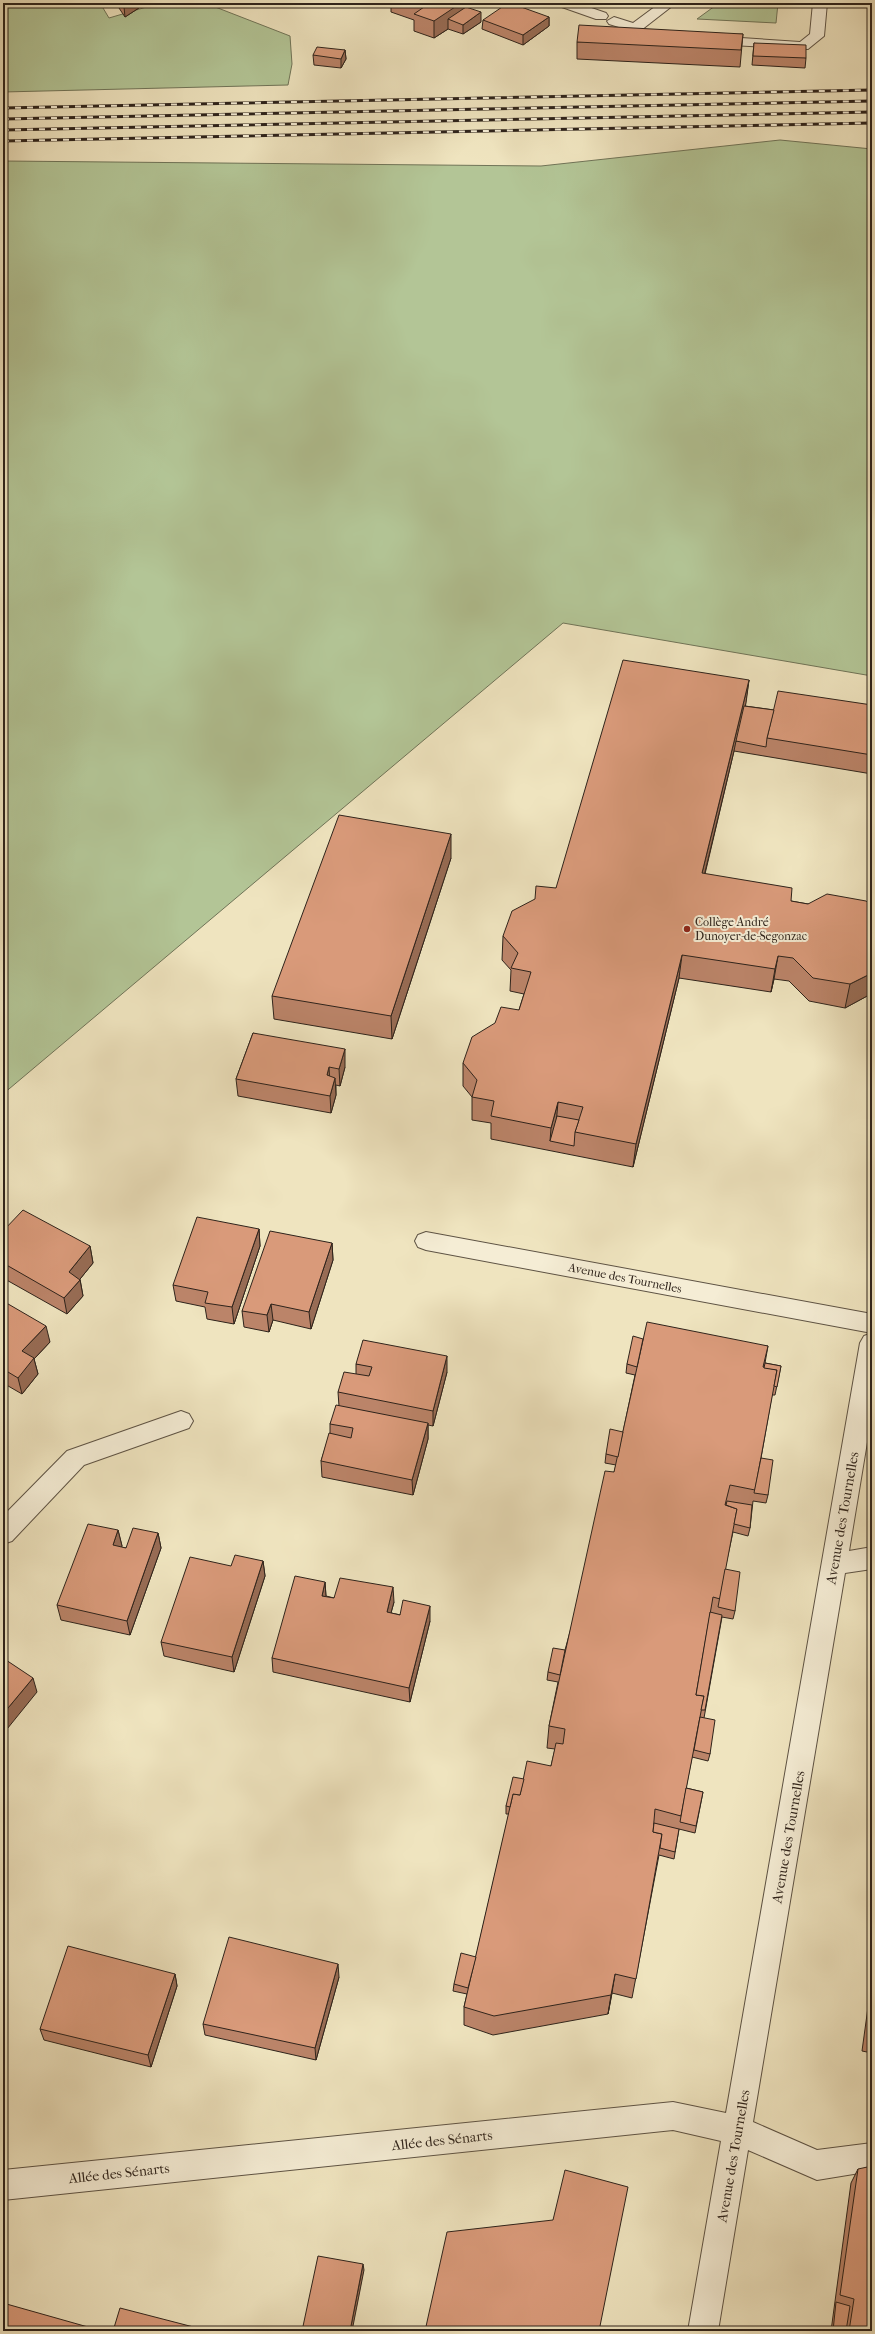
<svg xmlns="http://www.w3.org/2000/svg" width="875" height="2334" font-family="'IM FELL French Canon',serif">
<style>
.green{fill:#b3c596;stroke:#707458}
.lines{fill:none;stroke-linecap:round;stroke-linejoin:round}
.minor-casing{stroke:#5e5344;stroke-width:2}
.minor{fill:#f5edd5;fill-rule:evenodd}
.rail-casing{stroke:#2e231b;stroke-width:3}
.rail{stroke:#f5edd5;stroke-width:2;stroke-dasharray:6;stroke-linecap:butt}
.wall{fill:#bb8469;stroke:#2e231b}
.shaded-wall{fill:#986c55;stroke:#2e231b}
.building{fill:#d99a7a;stroke:#2e231b}
.poi-dot{fill:#8f2418;stroke:#f5edd5;stroke-width:1.5}
.labels{text-anchor:middle;stroke-width:4;stroke-linejoin:round;paint-order:stroke}
.poi-label{font-size:12px;fill:#2e231b;stroke:#f5edd5;text-anchor:start}
.street-label{font-size:12px;fill:#2e231b;stroke:#f5edd5}
.near-street-label{font-size:14px;fill:#2e231b;stroke:#f5edd5}
</style>
<rect width="100%" height="100%" fill="#efe4bf"/>
<filter id="stains"><feTurbulence type="fractalNoise" baseFrequency=".005" numOctaves="4"/><feColorMatrix values="0 0 0 0 .2 0 0 0 0 .09 0 0 0 0 .02 0 0 0 .5 -.17"/></filter>
<radialGradient id="worn" r=".72"><stop offset=".6" stop-color="#630" stop-opacity="0"/><stop offset="1" stop-color="#630" stop-opacity=".3"/></radialGradient>
<g class="green">
<path d="M3,3H100L109,18L160,3H205L290,36L292,64L288,85L3,92Z"/>
<path d="M719,3H778L776,23L697,19Z"/>
<path d="M780,140L872,149V676L563,623L3,1094V161L541,166Z"/>
</g>
<g class="lines">
<g class="minor-casing">
<g id="minor">
<path d="M557,3H577L606,13L608,16L606,19H596L559,6Z"/>
<path d="M660,3H676L640,31L635,32L609,24L607,21L614,17L633,23Z"/>
<path d="M813,3H827L824,36L808,49L711,44L704,40L711,36L800,42L810,34Z"/>
<path d="M426,1232L872,1314V1412L849,1551L872,1547V1569L845,1573L753,2122L817,2150L872,2143V2171L817,2180L748,2150L718,2331H688L721,2141L673,2130L3,2200V2170L673,2102L726,2113L860,1343L864,1336L872,1333L426,1250L418,1247L415,1241L418,1235Z"/>
<path d="M181,1411L189,1414L193,1421L189,1428L84,1465L12,1541L3,1544V1516L67,1451Z"/>
</g>
</g>
<use href="#minor" class="minor"/>
<g class="rail-casing">
<g id="rail">
<path d="M3,108L872,90"/>
<path d="M3,119L872,101"/>
<path d="M3,130L872,112"/>
<path d="M3,141L872,123"/>
</g>
</g>
<use href="#rail" class="rail"/>
</g>
<g class="wall">
<path d="M117,3H145V4L125,17L117,5Z"/>
<path d="M391,3H466V7L481,22L463,34L448,29L434,38L414,31V20L391,12Z"/>
<path d="M549,17V26L523,45L482,29L483,20Z"/>
<path d="M743,34L740,67L577,59V42Z"/>
<path d="M754,43L806,58L805,68L752,65Z"/>
<path d="M345,50L346,59L341,68L314,65L313,55Z"/>
<path d="M749,680L745,706L774,710L872,705V774L734,751L705,874L791,901L808,904L872,906V996L869,995L845,1008L809,1001L789,981L774,979L771,992L679,978L633,1167L491,1139V1123L472,1120V1097L463,1086V1063L519,1010L524,994L510,991L511,970L502,960L503,936L556,888Z"/>
<path d="M451,858L392,1039L274,1019L272,996Z"/>
<path d="M253,1033L345,1067L340,1086L336,1085V1095L331,1113L238,1096L236,1079Z"/>
<path d="M259,1229L260,1246L234,1324L207,1319L205,1307L176,1301L173,1285Z"/>
<path d="M3,1231L90,1246L93,1263L80,1279L83,1296L67,1314L3,1278Z"/>
<path d="M332,1243L333,1260L311,1329L273,1320L269,1332L244,1327L242,1311Z"/>
<path d="M3,1301L50,1342L34,1359L38,1374L22,1394L3,1383Z"/>
<path d="M643,1339L768,1346L765,1363L781,1366L775,1395H772L761,1458L768,1495L766,1503L753,1501L750,1528L748,1536L733,1532L725,1569L735,1611L733,1619L722,1617L704,1718L710,1754L708,1761L692,1757L686,1788L703,1792L695,1833L679,1829L674,1859L659,1855L632,1998L612,1993L608,2014L493,2035L464,2025V2007L467,1994L453,1991L454,1984L476,1957L509,1814H506V1806L524,1779L551,1766L555,1749L547,1748L549,1726L558,1682L547,1680L548,1672L565,1650L616,1465L605,1463L606,1454L623,1432L635,1375L626,1373L627,1364Z"/>
<path d="M356,1364L447,1372L433,1426L428,1425V1439L413,1495L322,1477L321,1461L330,1433V1424L339,1406L338,1392L356,1374Z"/>
<path d="M118,1530L122,1546L121,1547L126,1548L158,1533L161,1548L130,1635L61,1620L57,1605Z"/>
<path d="M263,1561L265,1576L234,1672L164,1656L161,1642L231,1566Z"/>
<path d="M325,1582L326,1596L334,1598L394,1602L391,1613L430,1621L410,1702L273,1672L272,1658Z"/>
<path d="M175,1974L177,1986L151,2067L44,2040L40,2029Z"/>
<path d="M339,1977L316,2060L205,2035L203,2024Z"/>
<path d="M872,1978V2053L862,2051Z"/>
<path d="M858,2169L872,2331H831L851,2183Z"/>
</g>
<g class="shaded-wall">
<path d="M131,3H145V4L125,17L124,7Z"/>
<path d="M451,3H466V16L448,19V29L434,38V21Z"/>
<path d="M481,12V22L463,34V25Z"/>
<path d="M549,17V26L523,45V35Z"/>
<path d="M345,50L346,59L341,68V59Z"/>
<path d="M749,680L746,703L737,742L736,741L734,751L699,897L702,873Z"/>
<path d="M451,834V858L392,1039L391,1016Z"/>
<path d="M682,955L679,978L633,1167L636,1144Z"/>
<path d="M778,956L774,979L771,992L775,969Z"/>
<path d="M872,973V979L869,995L845,1008L850,984Z"/>
<path d="M345,1049V1067L340,1086L339,1069Z"/>
<path d="M329,1067L330,1085L327,1075Z"/>
<path d="M335,1078L336,1095L331,1113L330,1096Z"/>
<path d="M558,1102L556,1125L550,1141L551,1128Z"/>
<path d="M259,1229L260,1246L234,1324L232,1307Z"/>
<path d="M332,1243L333,1260L311,1329L309,1312Z"/>
<path d="M90,1246L93,1263L72,1289L69,1272Z"/>
<path d="M80,1280L83,1296L67,1314L64,1298Z"/>
<path d="M271,1304L273,1320L269,1332L267,1315Z"/>
<path d="M46,1326L50,1342L34,1359L38,1374L22,1394L18,1378L22,1351Z"/>
<path d="M447,1356V1372L433,1426V1411Z"/>
<path d="M428,1423V1439L413,1495L412,1480Z"/>
<path d="M118,1530L122,1546L116,1560L113,1545Z"/>
<path d="M158,1533L161,1548L130,1635L127,1621Z"/>
<path d="M263,1561L265,1576L234,1672L232,1657Z"/>
<path d="M325,1582L326,1597L322,1596Z"/>
<path d="M393,1587L394,1602L387,1627V1612Z"/>
<path d="M430,1606V1621L410,1702L409,1688Z"/>
<path d="M33,1678L37,1692L3,1734V1714Z"/>
<path d="M338,1964L339,1977L316,2060L315,2048Z"/>
<path d="M175,1974L177,1986L151,2067L148,2055Z"/>
<path d="M615,1974L612,1993L608,2014L611,1995Z"/>
<path d="M363,2264L364,2270L352,2331H350Z"/>
</g>
<g class="building">
<path d="M121,3H131L124,7Z"/>
<path d="M413,3H461L434,21L414,14L424,7Z"/>
<path d="M508,3H510L549,17L523,35L483,20Z"/>
<path d="M466,7L481,12L463,25L448,19Z"/>
<path d="M579,25L743,34L741,50L577,42Z"/>
<path d="M754,43L806,45V58L753,56Z"/>
<path d="M317,47L345,50L341,59L313,55Z"/>
<path d="M623,660L749,680L702,873L792,888L791,901L808,904L827,894L866,901L872,906V973L850,984L813,978L793,958L778,956L775,969L682,955L636,1144L575,1132L583,1107L558,1102L551,1128L491,1116L494,1101L472,1097L477,1080L463,1063L472,1037L495,1023L501,1007L519,1010L531,972L511,968L518,953L503,936L512,911L535,899L536,886L556,888Z"/>
<path d="M778,691L872,705V755L767,738Z"/>
<path d="M744,706L774,710L767,738L766,747L736,741Z"/>
<path d="M339,815L451,834L391,1016L272,996Z"/>
<path d="M253,1033L345,1049L339,1069L329,1067L327,1075L335,1078L330,1096L236,1079Z"/>
<path d="M557,1116L579,1120L575,1132L574,1146L550,1141Z"/>
<path d="M23,1210L90,1246L69,1272L80,1280L64,1298L3,1263V1231Z"/>
<path d="M197,1217L259,1229L232,1307L205,1303L208,1292L173,1285Z"/>
<path d="M270,1231L332,1243L309,1312L271,1304L267,1315L242,1311Z"/>
<path d="M3,1301L46,1326L22,1351L34,1358L18,1378L3,1369Z"/>
<path d="M647,1322L768,1346L763,1367L777,1370L755,1490L730,1485L725,1505L737,1509L720,1599L713,1597L696,1695L704,1696L681,1816L655,1809L653,1832L662,1834L636,1979L615,1974L611,1995L494,2016L464,2007L513,1794L520,1795L527,1761L551,1766L556,1743L563,1744L565,1729L549,1726L605,1471L614,1472Z"/>
<path d="M633,1336L643,1339L637,1367L627,1364Z"/>
<path d="M363,1340L447,1356L433,1411L338,1392L344,1372L369,1376L372,1367L356,1364Z"/>
<path d="M765,1363L781,1366L777,1387L774,1386L777,1370L764,1368Z"/>
<path d="M336,1405L428,1423L412,1480L321,1461L329,1433L351,1438L353,1428L330,1424Z"/>
<path d="M610,1429L623,1432L618,1457L606,1454Z"/>
<path d="M761,1458L773,1460L768,1495L754,1493Z"/>
<path d="M727,1501L752,1505L750,1528L734,1524L737,1509L726,1505Z"/>
<path d="M88,1524L118,1530L113,1545L126,1548L133,1528L158,1533L127,1621L57,1605Z"/>
<path d="M235,1555L263,1561L232,1657L161,1642L190,1557L231,1566Z"/>
<path d="M725,1569L740,1572L735,1611L718,1607Z"/>
<path d="M295,1576L325,1582L322,1596L334,1598L340,1578L393,1587L387,1612L400,1615L403,1600L430,1606L409,1688L272,1658Z"/>
<path d="M710,1612L722,1615L705,1710H701L704,1696L696,1695Z"/>
<path d="M553,1648L565,1650L560,1675L548,1672Z"/>
<path d="M3,1658L33,1678L3,1714Z"/>
<path d="M700,1717L715,1720L710,1754L694,1750Z"/>
<path d="M513,1777L524,1779L520,1795L513,1794L510,1807L506,1806Z"/>
<path d="M686,1788L703,1792L696,1826L680,1822Z"/>
<path d="M654,1823L679,1829L675,1852L660,1848L662,1834L653,1832Z"/>
<path d="M229,1937L338,1964L315,2048L203,2024Z"/>
<path d="M68,1946L175,1974L148,2055L40,2029Z"/>
<path d="M461,1953L476,1957L468,1988L454,1984Z"/>
<path d="M872,2012V2033L869,2032Z"/>
<path d="M872,2166V2331H849L854,2299L840,2295L858,2169Z"/>
<path d="M565,2170L628,2187L599,2331H425L447,2232L553,2220Z"/>
<path d="M318,2256L363,2264L350,2331H302Z"/>
<path d="M836,2302L850,2306L846,2331H833Z"/>
<path d="M3,2303L95,2329L94,2331H3Z"/>
<path d="M120,2308L209,2331H113Z"/>
</g>
<circle class="poi-dot" cx="687" cy="929" r="4"/>
<g class="labels">
<g class="poi-label">
<text x="695" y="926">Collège André<tspan x="695" dy="14">Dunoyer-de-Segonzac</tspan></text>
</g>
<g class="street-label">
<text transform="translate(625 1278) rotate(11)" y="4">Avenue des Tournelles</text>
</g>
<g class="near-street-label">
<text transform="translate(842 1518) rotate(-80)" y="5">Avenue des Tournelles</text>
<text transform="translate(788 1837) rotate(-80)" y="5">Avenue des Tournelles</text>
<text transform="translate(442 2140) rotate(-6)" y="5">Allée des Sénarts</text>
<text transform="translate(733 2156) rotate(-80)" y="5">Avenue des Tournelles</text>
<text transform="translate(119 2173) rotate(-6)" y="5">Allée des Sénarts</text>
</g>
</g>
<rect width="875" height="2334" fill="none" stroke="#efe4bf" stroke-width="16"/>
<rect x="4" y="4" width="867" height="2326" fill="none" stroke="#2e231b" stroke-width="2"/>
<rect x="8" y="8" width="859" height="2318" fill="none" stroke="#2e231b"/>
<rect width="100%" height="100%" filter="url(#stains)"/>
<rect width="100%" height="100%" fill="url(#worn)"/>
</svg>
